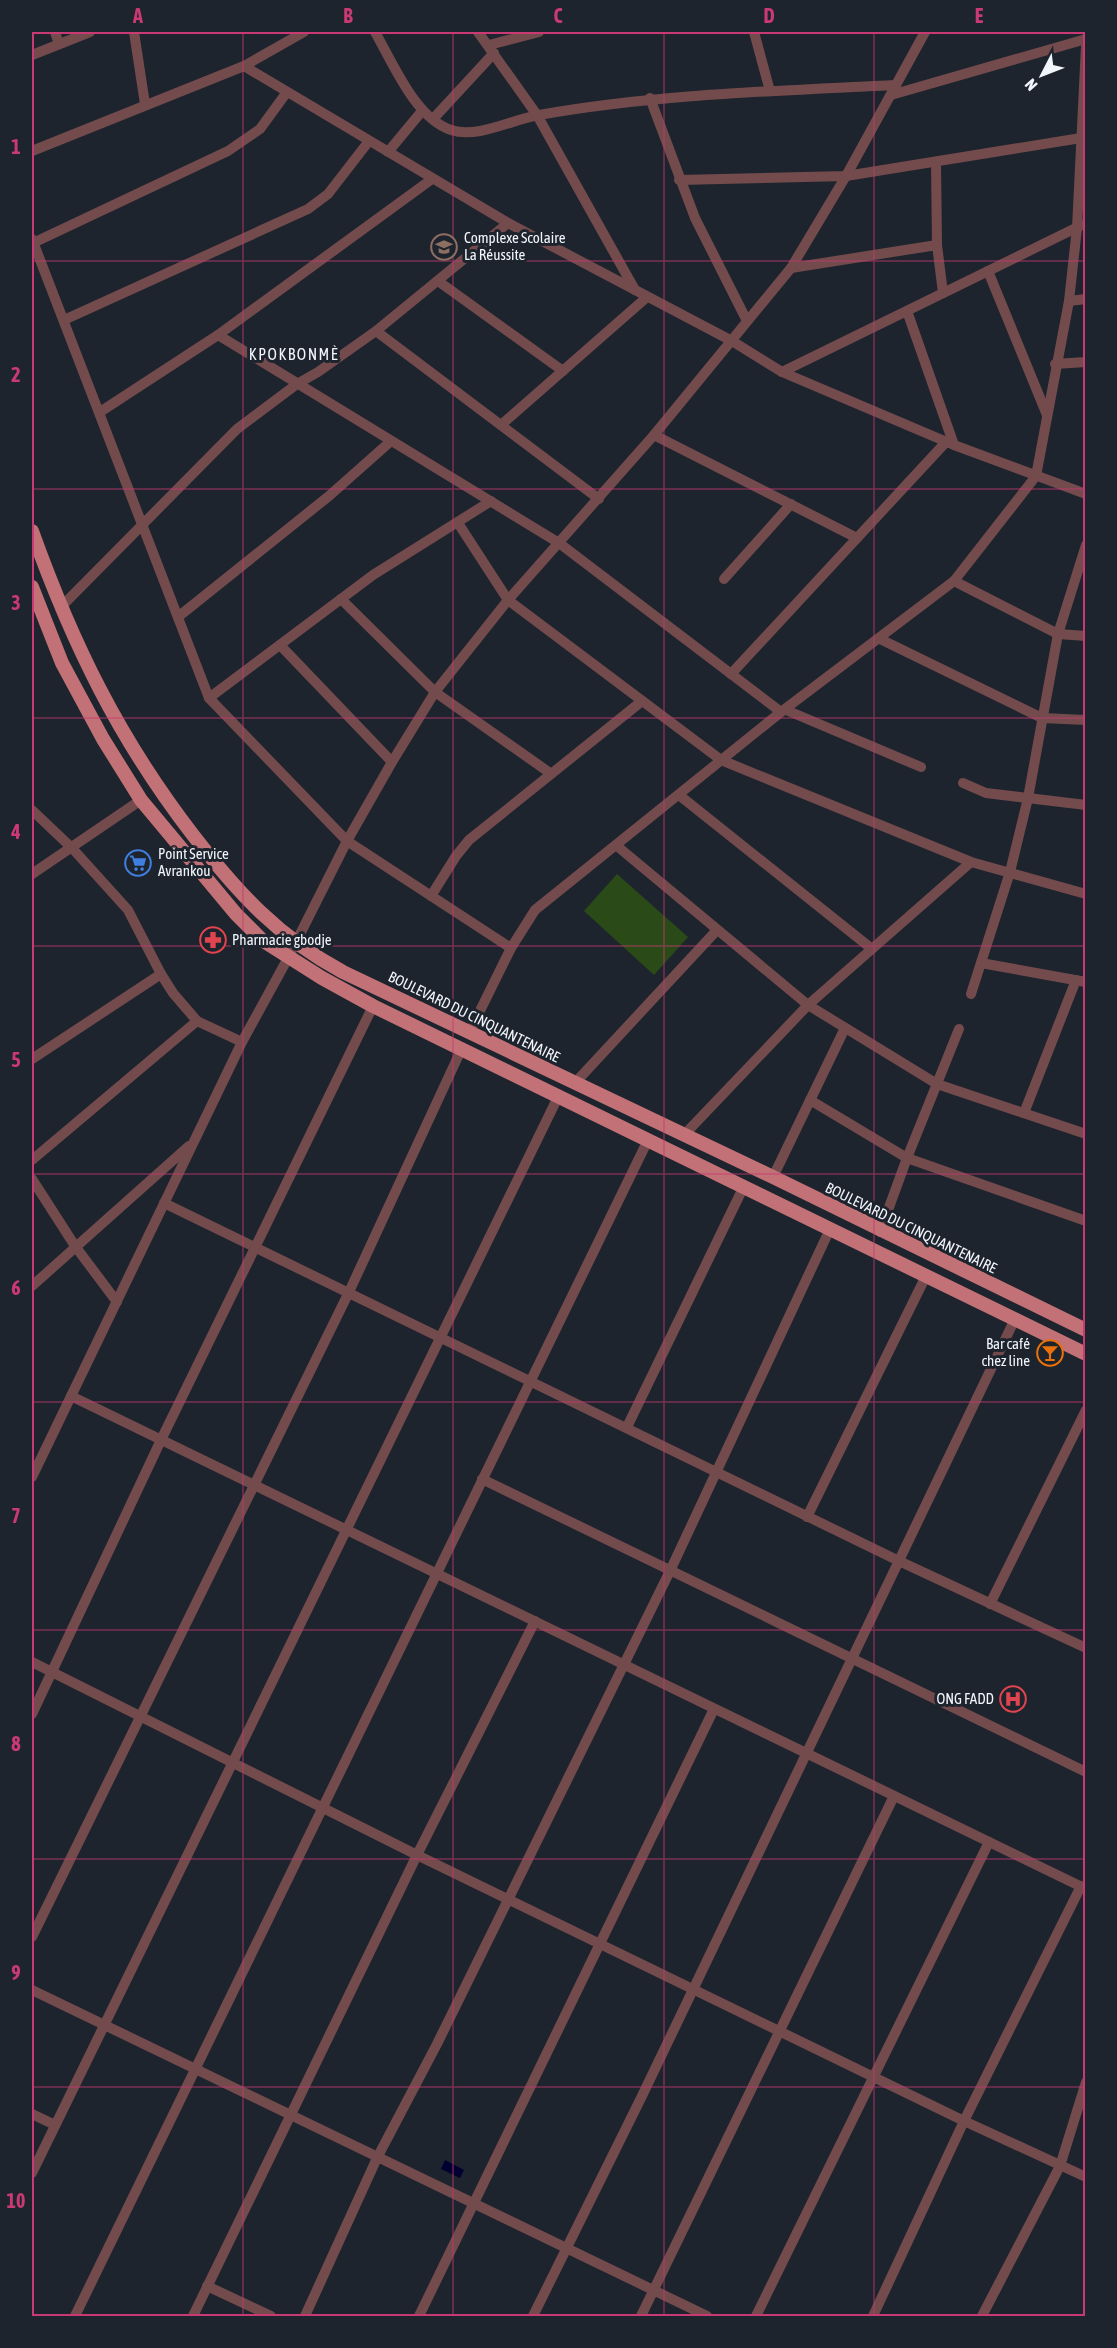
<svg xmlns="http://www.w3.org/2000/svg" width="1117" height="2348" font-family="'Asap Condensed',sans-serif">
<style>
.green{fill:#2a4b17}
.water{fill:#000131}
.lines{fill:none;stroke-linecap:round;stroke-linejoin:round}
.minor{stroke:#734b4d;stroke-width:10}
.major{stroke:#c27176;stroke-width:14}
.grid{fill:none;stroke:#c93973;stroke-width:1.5;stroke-opacity:0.55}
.labels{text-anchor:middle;stroke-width:6;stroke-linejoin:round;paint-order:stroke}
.poi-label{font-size:15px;fill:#f1f5fc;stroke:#1e242d;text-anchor:start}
.street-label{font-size:15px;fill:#f1f5fc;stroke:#1e242d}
.neighbourhood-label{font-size:16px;letter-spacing:1.5px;fill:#f1f5fc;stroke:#1e242d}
.neatline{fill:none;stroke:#c93973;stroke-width:2}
.grid-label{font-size:20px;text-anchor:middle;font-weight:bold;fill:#c93973}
</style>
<rect width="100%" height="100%" fill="#1e242d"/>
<path class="green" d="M617,874L688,937L654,975L584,911Z"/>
<path class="water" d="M445,2160L464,2170L460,2178L441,2169Z"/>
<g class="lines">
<g class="minor">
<path d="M55,32L59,44"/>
<path d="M134,32L145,104"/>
<path d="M375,32C393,63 415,118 451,130C478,139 513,119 539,115C657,94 777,91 896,85"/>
<path d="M478,32L537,115L635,290"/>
<path d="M754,32L770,91"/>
<path d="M489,45L539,32"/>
<path d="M32,55L90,32"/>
<path d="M244,66L508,223L732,341L782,372L954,445L1086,494"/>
<path d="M891,95L1086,39"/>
<path d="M650,98L695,218L747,321"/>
<path d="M433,119L494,53"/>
<path d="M32,151L244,66L304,32"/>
<path d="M388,152L422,111"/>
<path d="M936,163L937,245"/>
<path d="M679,180L846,176L1081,138"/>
<path d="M32,239L209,698L347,841L511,948"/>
<path d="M33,243L228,151L260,129L287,92"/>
<path d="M791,268L937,245L943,293"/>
<path d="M988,271L1047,415"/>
<path d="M438,281L563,371"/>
<path d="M1069,301L1086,299"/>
<path d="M907,311L954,445"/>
<path d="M64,320L308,209L328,194L369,141"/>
<path d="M376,331L599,499"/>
<path d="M218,335L559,543L781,712"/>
<path d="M1055,364L1086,362"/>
<path d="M782,372L1086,223"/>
<path d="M100,412L218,335L432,179"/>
<path d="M501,425L647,297"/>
<path d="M654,435L857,538"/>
<path d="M458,523L508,600L721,760L971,862L1086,894"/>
<path d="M724,579L791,504"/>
<path d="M954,581L1058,634L1086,636"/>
<path d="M341,599L435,692L550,773"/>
<path d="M60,608L237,429L297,384L318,372L376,331L508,223"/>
<path d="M178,617L329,496L391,441"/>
<path d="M880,639L1042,718L1086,720"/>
<path d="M280,645L392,762"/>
<path d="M731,674L946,442"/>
<path d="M209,698L373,575L491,501"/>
<path d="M786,710L921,767"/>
<path d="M963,783L986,793L1086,805"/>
<path d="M679,795L872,949"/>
<path d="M32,810L72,848L128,910L161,974L173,993L197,1021L242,1042"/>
<path d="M617,846L808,1005L937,1084L1086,1134"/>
<path d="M32,874L141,800"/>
<path d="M431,896L456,856L469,840L642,701"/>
<path d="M981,963L1086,982"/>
<path d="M971,994L1010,872L1028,798L1058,634L1086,545"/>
<path d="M469,1033L511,948L535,910L781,712L954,581L1036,476L1069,301L1077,228L1086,46"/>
<path d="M32,1059L161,974"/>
<path d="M574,1084L717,930"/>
<path d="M810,1100L907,1158L1086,1221"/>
<path d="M1024,1113L1076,980"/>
<path d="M684,1135L808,1005L971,862"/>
<path d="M32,1160L197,1021"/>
<path d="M773,1177L845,1028"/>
<path d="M32,1179L75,1246L117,1302"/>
<path d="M164,1203L899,1561L1086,1648"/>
<path d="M880,1232L907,1158L959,1029"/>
<path d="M32,1286L189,1146"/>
<path d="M71,1396L1086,1889"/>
<path d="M627,1427L744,1186"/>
<path d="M32,1477L242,1042L288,958L347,841L392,762L435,692L508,600L654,435L791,268L846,176L925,32"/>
<path d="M482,1479L1086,1772"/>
<path d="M807,1517L926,1276"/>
<path d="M990,1604L1086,1410"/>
<path d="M32,1662L417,1855L964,2121L1086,2177"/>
<path d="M32,1714L161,1440L373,1006"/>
<path d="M32,1937L349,1292L462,1048"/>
<path d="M32,1990L707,2316"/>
<path d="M32,2114L55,2125"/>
<path d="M32,2173L558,1097"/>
<path d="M207,2286L271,2316"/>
<path d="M75,2316L648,1140"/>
<path d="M193,2316L417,1855L535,1621"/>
<path d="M305,2316L377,2158L437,2044L670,1571L830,1229"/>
<path d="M419,2316L714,1709"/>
<path d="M533,2316L641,2098L1015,1319"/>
<path d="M641,2316L894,1796"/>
<path d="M756,2316L989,1842"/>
<path d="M873,2316L964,2121L1081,1886"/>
<path d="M982,2316L1060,2166L1086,2082"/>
</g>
<g class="major">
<path d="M32,531C73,645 119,739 193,835C238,893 278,937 343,972L773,1177L1086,1330"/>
<path d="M32,587L62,663L103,739L141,800L236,914L262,940L322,978L373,1006L1086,1354"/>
</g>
</g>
<path class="grid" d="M243,32V2316M453,32V2316M664,32V2316M874,32V2316M32,261H1086M32,489H1086M32,718H1086M32,946H1086M32,1174H1086M32,1402H1086M32,1630H1086M32,1859H1086M32,2087H1086"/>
<defs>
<g id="school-ring" transform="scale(1.35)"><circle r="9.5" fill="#1e242d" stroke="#8d6e63" stroke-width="1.5"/><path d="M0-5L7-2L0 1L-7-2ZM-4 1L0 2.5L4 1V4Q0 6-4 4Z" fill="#8d6e63"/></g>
<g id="supermarket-ring" transform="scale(1.35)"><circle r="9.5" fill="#1e242d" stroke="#3f7fe0" stroke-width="1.5"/><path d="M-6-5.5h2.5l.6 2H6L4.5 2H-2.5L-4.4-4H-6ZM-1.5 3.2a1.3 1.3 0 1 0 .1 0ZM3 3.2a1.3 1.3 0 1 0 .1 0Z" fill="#3f7fe0"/></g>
<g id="pharmacy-ring" transform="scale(1.35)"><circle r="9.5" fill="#1e242d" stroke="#e0444e" stroke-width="1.5"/><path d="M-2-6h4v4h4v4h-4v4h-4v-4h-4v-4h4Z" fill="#e0444e"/></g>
<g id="bar-ring" transform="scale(1.35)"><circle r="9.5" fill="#1e242d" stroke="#e8710a" stroke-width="1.5"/><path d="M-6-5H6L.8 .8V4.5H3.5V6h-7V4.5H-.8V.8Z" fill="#e8710a"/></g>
<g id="hospital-ring" transform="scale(1.35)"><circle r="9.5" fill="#1e242d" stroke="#e0444e" stroke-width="1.5"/><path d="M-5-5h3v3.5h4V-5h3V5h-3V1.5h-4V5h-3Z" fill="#e0444e"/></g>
</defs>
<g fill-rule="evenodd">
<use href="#school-ring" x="444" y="247"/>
<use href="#supermarket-ring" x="138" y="863"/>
<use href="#pharmacy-ring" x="213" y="940"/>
<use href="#bar-ring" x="1050" y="1353"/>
<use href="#hospital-ring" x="1013" y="1699"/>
</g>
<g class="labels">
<g class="poi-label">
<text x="464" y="243">Complexe Scolaire<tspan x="464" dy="17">La Réussite</tspan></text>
<text x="158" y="859">Point Service<tspan x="158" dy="17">Avrankou</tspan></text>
<text x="232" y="945">Pharmacie gbodje</text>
<text x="1030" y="1349" text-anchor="end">Bar café<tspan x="1030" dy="17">chez line</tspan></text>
<text x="994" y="1704" text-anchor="end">ONG FADD</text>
</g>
<g class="street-label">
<text transform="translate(474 1017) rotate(26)" y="5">BOULEVARD DU CINQUANTENAIRE</text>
<text transform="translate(911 1228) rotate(26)" y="5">BOULEVARD DU CINQUANTENAIRE</text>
</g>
<g class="neighbourhood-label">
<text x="294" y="360">KPOKBONMÈ</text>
</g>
</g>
<rect width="1117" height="2348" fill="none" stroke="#1e242d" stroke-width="66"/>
<g transform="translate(1042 75) rotate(228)" stroke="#1e242d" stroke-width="4.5" paint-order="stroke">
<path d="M0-4.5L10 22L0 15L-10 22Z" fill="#f1f5fc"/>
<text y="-9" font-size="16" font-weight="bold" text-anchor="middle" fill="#f1f5fc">N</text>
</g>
<rect x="33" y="33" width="1051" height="2282" class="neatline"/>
<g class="grid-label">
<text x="138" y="23">A</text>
<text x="348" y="23">B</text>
<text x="558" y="23">C</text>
<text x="769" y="23">D</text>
<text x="979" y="23">E</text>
<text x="16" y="154">1</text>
<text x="16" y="382">2</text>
<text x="16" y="610">3</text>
<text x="16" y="839">4</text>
<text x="16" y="1067">5</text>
<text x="16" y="1295">6</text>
<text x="16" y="1523">7</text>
<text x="16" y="1751">8</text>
<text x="16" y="1980">9</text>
<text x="16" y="2208">10</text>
</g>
</svg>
